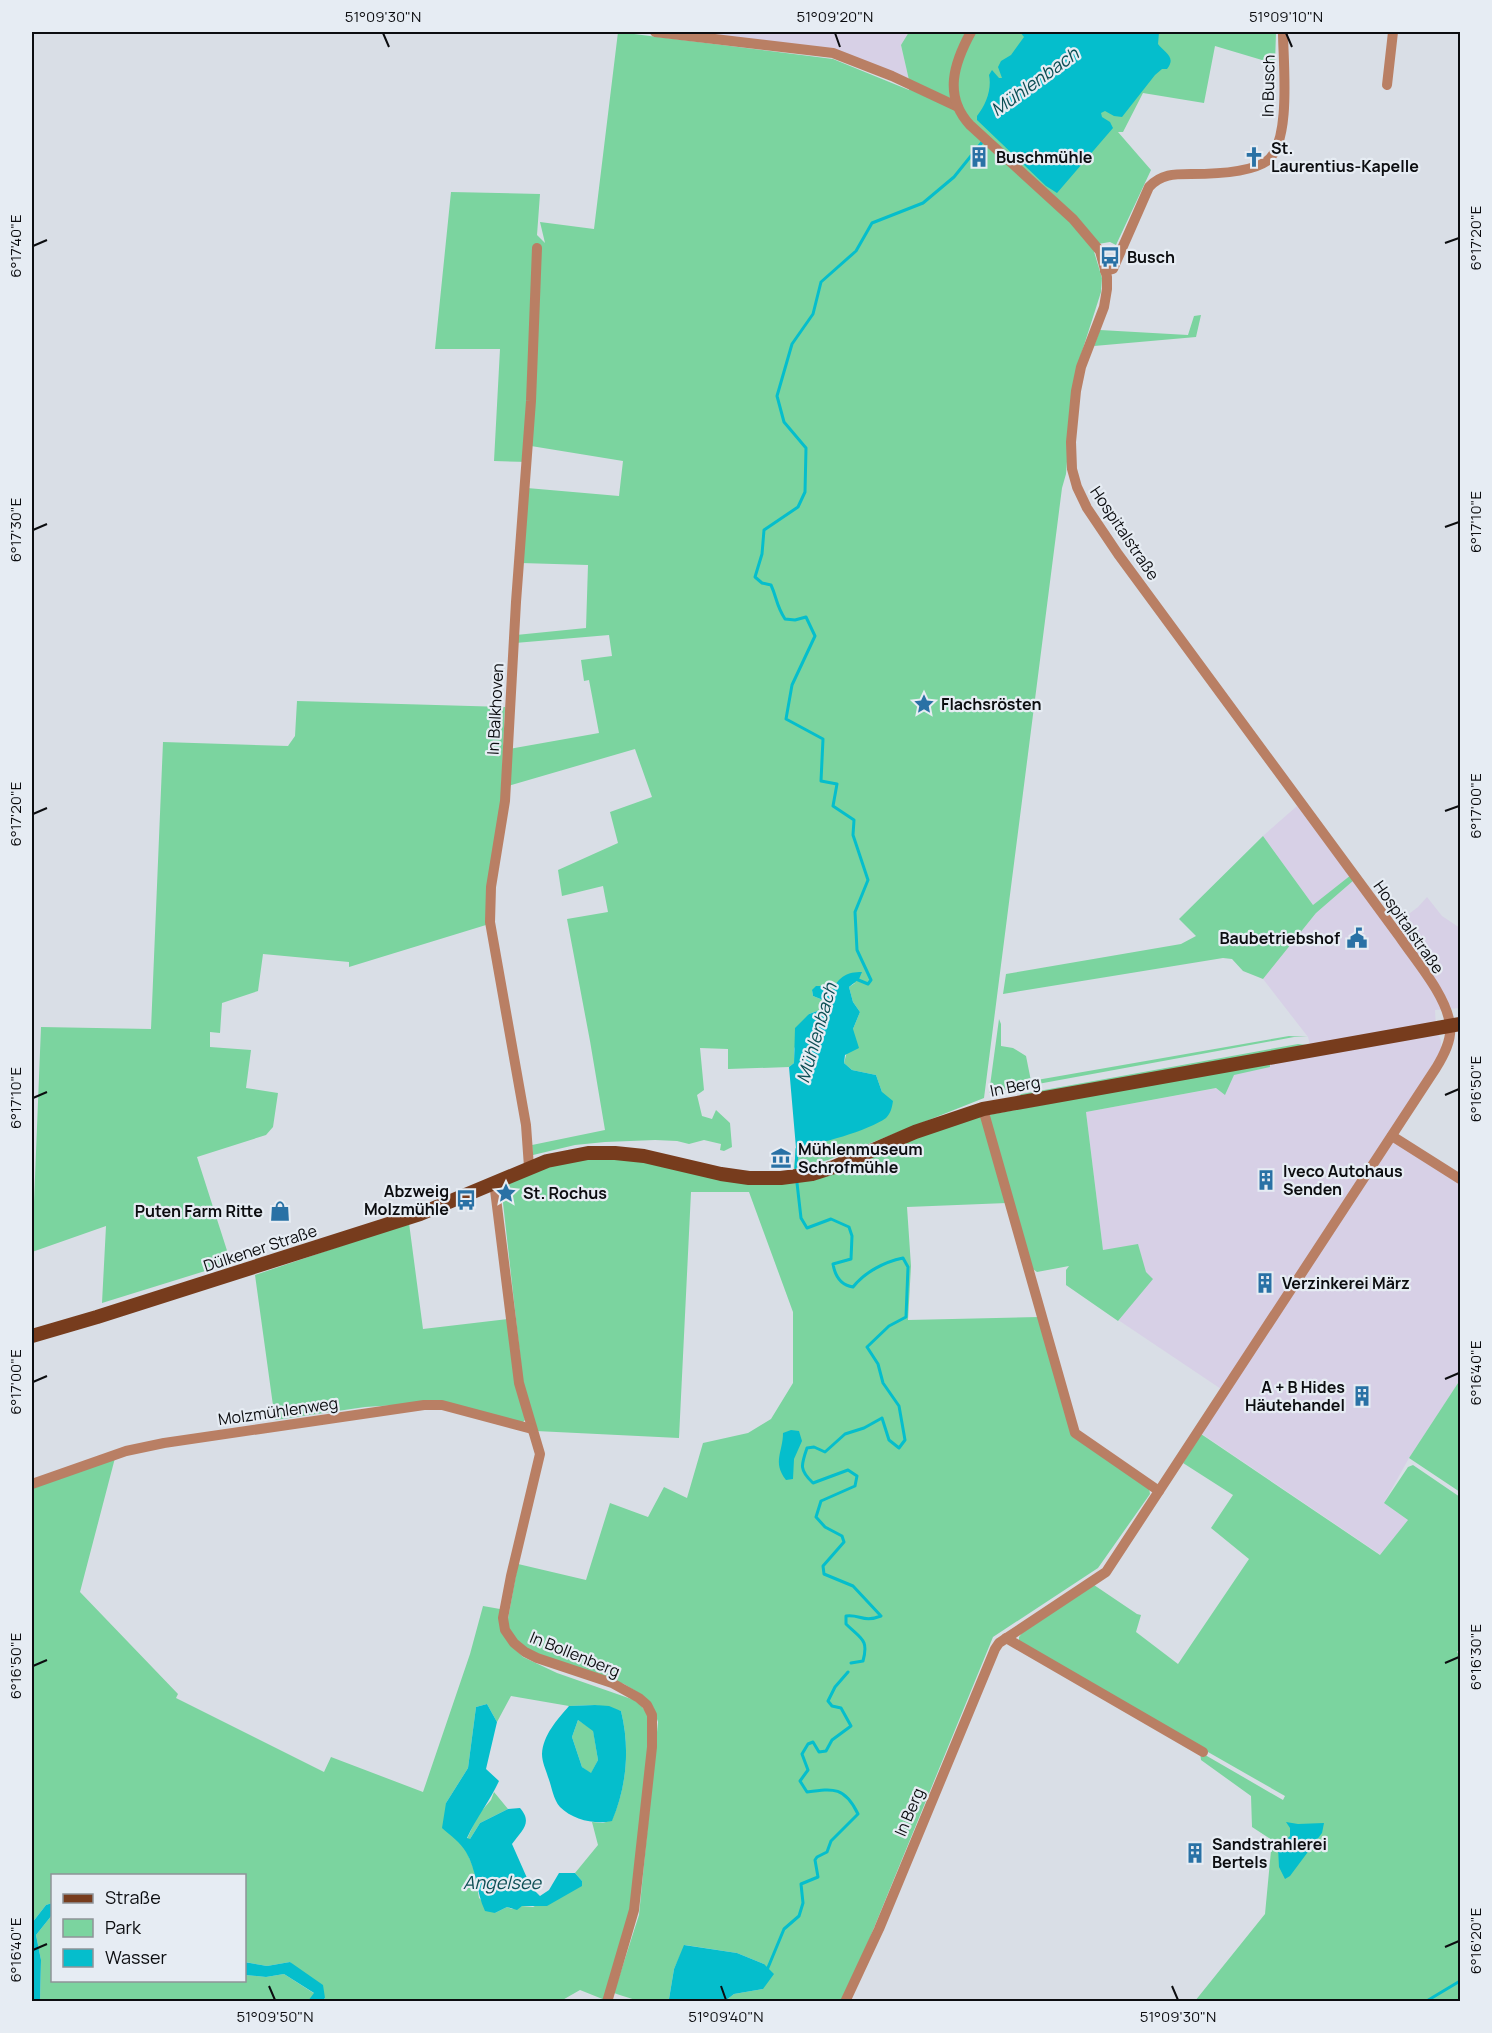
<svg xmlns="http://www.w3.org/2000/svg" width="1492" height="2033" font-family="Manrope,sans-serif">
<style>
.commercial{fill:#d7d0e6}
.green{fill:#7bd49f;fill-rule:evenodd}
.water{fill:#05becc;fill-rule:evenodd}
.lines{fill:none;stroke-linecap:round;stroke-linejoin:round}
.stream{stroke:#05becc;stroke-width:3}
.minor{stroke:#b97f64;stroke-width:10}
.major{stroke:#773c1d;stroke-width:14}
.ticks{fill:none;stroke:#0c0d10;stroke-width:2}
.labels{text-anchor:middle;stroke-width:4.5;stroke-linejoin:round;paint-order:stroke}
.street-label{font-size:16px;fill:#0c0d10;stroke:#e6ecf3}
.poi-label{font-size:16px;font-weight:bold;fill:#0c0d10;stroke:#e6ecf3;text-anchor:start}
.water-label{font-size:18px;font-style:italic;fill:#0c4e54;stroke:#e6ecf3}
.neatline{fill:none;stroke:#0c0d10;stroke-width:2}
.ticks-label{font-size:15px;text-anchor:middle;fill:#0c0d10}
</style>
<rect width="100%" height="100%" fill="#d9dee6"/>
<g class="commercial">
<path d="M684,32H909L901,45L909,80L836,50Z"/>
<path d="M1297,806L1389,929L1418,907L1427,897L1442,916L1460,928V1008L1435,1010L1436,1028L1441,1041V1050L1389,1135L1460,1183V1380L1409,1458L1384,1503L1408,1520L1381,1555L1202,1434L1227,1393L1066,1285V1270L1103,1250L1086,1112L1228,1086L1237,1068L1313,1056L1308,1037L1263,979L1316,913L1313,905L1263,836Z"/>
</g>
<g class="green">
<path d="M618,32L833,59L909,90V80L901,45L909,32H1276L1275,64L1215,46L1204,103L1143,93L1123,132H1118L1151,170L1116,245L1110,242L1092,245L1102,278L1101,292L1079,361L1072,399L1066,474L1062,488L984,1098L828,1160L794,1169L796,1148L811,1145L864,1128L882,1092L876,1075L852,1070L844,1063L853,1029L860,1012L853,1002L849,987L855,983L827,991L812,990L813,996L823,1000L824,1006L820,1010L809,1014L794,1049V1063L789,1067L728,1069V1049L700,1048L704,1090L697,1095L702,1116L712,1119L716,1110L730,1123L732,1147L724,1151L720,1150L721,1144L704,1140L689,1144L677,1141L655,1140L605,1142L575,1145L533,1155L532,1145L605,1130L590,1041L567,919L608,912L603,886L562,896L558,870L618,843L610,812L652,797L635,749L508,786L509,749L599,733L589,680L584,681L581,660L612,656L609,635L515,643L516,635L586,628L588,565L521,563L527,488L619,496L623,461L531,446L529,462L494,461L500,349H435L451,192L540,194L537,235L545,243L540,222L594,229Z"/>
<path d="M1201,315L1196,337L1094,346L1100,330L1188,335L1194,316Z"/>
<path d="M297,701L505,707L501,798L486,925L349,967V962L263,954L258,991L222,1003L220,1033L210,1032V1047L251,1050L246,1088L278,1093L273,1127L266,1135L197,1157L231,1263L102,1303L106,1226L32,1252L41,1027L151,1029L163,742L288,746L295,736Z"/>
<path d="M1263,836L1313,905L1351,875L1354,880L1316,913L1263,979L1243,971L1232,959L1223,958L1003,994L1006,974L1181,944L1196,936L1179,919Z"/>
<path d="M999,1019L1001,1024V1046L1013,1048L1026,1056L1031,1081L1289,1036L1308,1037H1294L989,1093Z"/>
<path d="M1298,1044L1307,1045L1018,1098L1021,1094L1033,1092Z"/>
<path d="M1270,1063V1067L1234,1075L1225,1095L1216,1088L1086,1112L1103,1250L1138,1244L1146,1272L1153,1279L1118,1321L1066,1285V1270L1069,1266L1037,1272L1030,1267L988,1115Z"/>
<path d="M972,1116L982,1117L1007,1203L907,1207L911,1266L908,1320L1039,1317L1071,1434L1149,1487L1150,1494L1098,1568L993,1637L844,2001H725L734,1994L763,1989L764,1964L737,1953L685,1945L674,1969L669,1999C655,2008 629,1998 614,1993L639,1915L658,1722L653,1707L642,1695L624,1684L527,1650L512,1636L507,1624L518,1564L586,1580L610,1503L648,1517L664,1487L687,1498L703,1443L748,1433L771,1419L793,1383V1312L749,1192H691L679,1438L536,1431L523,1382L502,1194L503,1186L511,1178L578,1158H618L779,1184Z"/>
<path d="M409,1223L423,1329L508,1319L525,1420L521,1424L443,1402L365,1407L275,1420L255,1275Z"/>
<path d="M1460,1380V1492L1409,1458Z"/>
<path d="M1201,1434L1380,1555L1408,1520L1384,1503L1408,1467L1413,1465L1460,1497V1648L1457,1652L1460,1656V2001H1195L1265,1914L1272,1840L1252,1827L1251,1796L1201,1760L1200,1752L1283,1800L1285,1796L1019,1644V1637L1022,1633L1094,1585L1137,1614L1141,1615L1136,1632L1178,1664L1249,1559L1211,1528L1233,1495L1183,1463Z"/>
<path d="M115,1458L80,1592L178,1694L176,1698L324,1772L331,1757L423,1792L470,1654L483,1606L500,1609L508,1641L523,1657L557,1673L637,1701L646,1712L650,1725L632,1910L605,2000L580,1990L559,2002L322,2001L325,1998L290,1962L267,1966L245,1962L244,1876H52V1903L46,1905L32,1923V1487ZM511,1696L569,1706L595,1705L621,1711C630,1747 627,1786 612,1820L603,1823L592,1822L598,1845L575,1873L582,1881L533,1907L522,1906L512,1909L507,1907L495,1913L479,1898L474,1869L446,1803L468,1768L476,1707L487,1704L497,1722Z"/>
<path d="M578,1720L593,1730L598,1760L591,1774L582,1767L572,1737Z"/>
<path d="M494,1792L508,1809L480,1823L470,1839H467L478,1815L491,1800Z"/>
<path d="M52,1915V1980H244L245,1975L266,1977L284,1974L315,1994L308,2002L40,2001L41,1960L36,1935Z"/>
</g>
<g class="water">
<path d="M1020,32H1159L1158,44C1164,52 1177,57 1167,69H1162L1155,75L1122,117L1114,116L1105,111L1101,113L1102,117L1110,122L1113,128L1057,193L1046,186L977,120V116C986,105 992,89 989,75L992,70L999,78H1002L998,67L1001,61L1011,55L1024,37Z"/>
<path d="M862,972L859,979L849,987L853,1002L860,1012L853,1029L859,1048L845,1055L844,1063L852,1070L876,1075L882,1092L893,1101C892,1107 891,1113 886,1118C868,1131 819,1144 796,1148L789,1067L794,1063L795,1028L809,1014L820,1010L824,1006L823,1000L813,996L812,990L816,986H823L827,991L833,989C840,976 847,972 862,972Z"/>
<path d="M791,1430L799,1431L802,1441L794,1459L793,1479L786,1480C772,1462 783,1452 783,1433Z"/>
<path d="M487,1704L497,1722L486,1769L499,1781C490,1801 476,1818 467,1838L470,1839L480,1823L508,1809L520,1808C533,1823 522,1830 512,1844L531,1887L540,1896L549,1890L559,1873H575L582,1881V1886L547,1906H522L517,1910L507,1907L495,1913L485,1911C476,1892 477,1870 466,1852C461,1843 450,1835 442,1828L446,1803L468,1768L476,1707Z"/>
<path d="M595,1705L609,1706L621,1711C630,1747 627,1786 612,1821C596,1825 573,1820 560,1807C553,1799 552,1787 548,1777C546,1770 542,1762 542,1754C543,1735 557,1720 569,1706ZM578,1720L593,1731L598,1760L591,1773L582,1767L572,1737Z"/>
<path d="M1286,1822L1298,1824L1324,1823L1322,1833L1290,1876L1285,1879L1279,1867L1278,1847L1290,1836V1828Z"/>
<path d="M52,1903V1915L36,1935L41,1960L40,2001H32V1923L46,1905Z"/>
<path d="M684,1945L737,1953L764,1964L774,1974L763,1989L734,1994L725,2001H665L669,1999L674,1969Z"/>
<path d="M244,1962L267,1966L290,1962L323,1985L325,1998L322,2001H308L314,1993L284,1974L266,1977L245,1975Z"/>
</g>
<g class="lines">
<g class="stream">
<path d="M856,979L868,984L871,980L857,950L855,912L868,880L853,835L854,820L833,806L837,784L821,781L823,739L786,719L792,685L815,636L806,617L795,620L785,619C776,605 777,598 771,585L762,583L755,577L762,554L764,530L798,507L805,492L806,448L784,422L777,396L792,344L813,314L821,282L856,251L872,223L923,203L954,177L983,141"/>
<path d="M796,1168L797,1149L800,1143"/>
<path d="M797,1183L801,1218L807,1228L831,1219L849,1227L852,1236L851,1259L833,1264C835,1276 840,1285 853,1287C865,1272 884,1262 903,1258L908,1267L906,1317L889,1326L867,1347L878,1364L883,1383L899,1406L905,1440L899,1448L889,1440L882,1418L864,1428L845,1434L825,1452L814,1447L807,1448C801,1465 799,1470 813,1483L848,1470L857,1476L855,1486L821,1501L816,1517L825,1527L842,1536L844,1542L823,1566L824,1574L853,1586L881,1616C863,1623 860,1614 846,1616V1624C861,1639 869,1639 863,1661L851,1663"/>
<path d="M767,1970L784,1929L799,1916L803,1903L801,1884L818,1877L815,1860L817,1857L827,1852L831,1841L858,1814C845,1787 834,1788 807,1792L800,1781L808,1770L802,1754L808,1744L813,1742L819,1752L826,1751L832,1740L851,1726L841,1708L832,1706L828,1701L835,1687L848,1672"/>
<path d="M1425,2002L1460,1981"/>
</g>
<g class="minor">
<path d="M655,32L833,53L892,76L958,107"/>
<path d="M1387,85L1393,32"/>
<path d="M1105,271L1113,269L1149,187C1161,174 1174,174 1191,174C1212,174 1250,173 1267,161C1292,142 1283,61 1283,32"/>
<path d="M983,1109L1075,1433L1159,1491"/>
<path d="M1392,1136L1460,1179"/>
<path d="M529,1167L526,1125L490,922L491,887L505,801L516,602L531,401L537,248"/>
<path d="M494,1182L519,1383L540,1454L511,1576L503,1618L505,1630L514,1643L525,1652L537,1658L612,1683L639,1698L647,1705L652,1715V1747L634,1910L607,2002"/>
<path d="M32,1484L126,1451L164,1443L424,1405H442L532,1429"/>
<path d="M1006,1638L1203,1752"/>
<path d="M845,2002L879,1929L995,1649L999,1643L1106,1572L1436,1068C1444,1055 1452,1040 1450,1025C1447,996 1415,960 1399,936L1118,554L1087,508L1077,487L1072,469L1071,442L1076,391L1081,367L1104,307L1107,289V277L1100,251L1073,219L970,125C943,96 954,63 971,32"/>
</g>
<path class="major" d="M32,1336L97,1317L420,1214L547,1161L588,1153H615L644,1156L721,1174L749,1178H781L812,1174L834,1167L915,1132L983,1109L1460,1024"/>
</g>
<path class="ticks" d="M383,33L389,47M835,33L840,47M1286,33L1292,47M1445,243L1459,238M33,246L47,240M1445,527L1459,522M33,530L47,524M1445,811L1459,806M33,814L47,808M1445,1095L1459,1089M33,1098L47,1092M1445,1379L1459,1373M33,1382L47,1376M1445,1663L1459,1657M33,1666L47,1660M1445,1947L1459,1941M33,1950L47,1944M269,1986L275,2000M721,1986L726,2000M1172,1986L1178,2000"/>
<defs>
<g id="building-bare" transform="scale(1.62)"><path d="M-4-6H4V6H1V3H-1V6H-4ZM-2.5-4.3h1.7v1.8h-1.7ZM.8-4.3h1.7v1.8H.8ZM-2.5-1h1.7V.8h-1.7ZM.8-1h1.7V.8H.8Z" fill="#2971a5" stroke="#e6ecf3" stroke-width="2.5" paint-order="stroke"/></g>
<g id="church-bare" transform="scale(1.62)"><path d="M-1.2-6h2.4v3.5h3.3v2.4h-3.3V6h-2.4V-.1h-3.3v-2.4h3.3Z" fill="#2971a5" stroke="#e6ecf3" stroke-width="2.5" paint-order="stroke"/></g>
<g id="bus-bare" transform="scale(1.62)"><path d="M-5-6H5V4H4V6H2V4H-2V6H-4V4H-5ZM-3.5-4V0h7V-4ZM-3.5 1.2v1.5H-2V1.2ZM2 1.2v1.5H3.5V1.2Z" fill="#2971a5" stroke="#e6ecf3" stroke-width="2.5" paint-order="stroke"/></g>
<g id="sight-bare" transform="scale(1.62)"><path d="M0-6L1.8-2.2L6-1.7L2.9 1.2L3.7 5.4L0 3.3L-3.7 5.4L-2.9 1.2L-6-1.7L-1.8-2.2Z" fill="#2971a5" stroke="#e6ecf3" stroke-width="2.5" paint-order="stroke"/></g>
<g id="civic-bare" transform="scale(1.62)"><path d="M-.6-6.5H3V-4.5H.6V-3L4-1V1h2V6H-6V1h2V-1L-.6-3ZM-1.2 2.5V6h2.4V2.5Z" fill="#2971a5" stroke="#e6ecf3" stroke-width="2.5" paint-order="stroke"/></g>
<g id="museum-bare" transform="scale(1.62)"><path d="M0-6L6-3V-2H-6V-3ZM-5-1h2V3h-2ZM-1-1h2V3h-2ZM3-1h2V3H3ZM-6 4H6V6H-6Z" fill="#2971a5" stroke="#e6ecf3" stroke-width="2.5" paint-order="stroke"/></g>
<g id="shop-bare" transform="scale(1.62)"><path d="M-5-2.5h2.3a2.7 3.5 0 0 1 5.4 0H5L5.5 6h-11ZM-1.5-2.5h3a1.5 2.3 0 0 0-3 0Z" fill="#2971a5" stroke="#e6ecf3" stroke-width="2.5" paint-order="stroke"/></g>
</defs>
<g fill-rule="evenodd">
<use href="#building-bare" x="979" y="157"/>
<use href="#church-bare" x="1254" y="157"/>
<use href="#bus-bare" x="1110" y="257"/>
<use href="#sight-bare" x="924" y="704"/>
<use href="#civic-bare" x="1357" y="938"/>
<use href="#museum-bare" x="781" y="1158"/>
<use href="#building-bare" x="1266" y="1180"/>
<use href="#sight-bare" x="506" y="1193"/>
<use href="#bus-bare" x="466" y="1200"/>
<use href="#shop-bare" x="280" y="1211"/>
<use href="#building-bare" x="1265" y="1283"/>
<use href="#building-bare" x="1362" y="1396"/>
<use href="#building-bare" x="1195" y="1853"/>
</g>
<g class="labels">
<g class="street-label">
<text transform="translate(1268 86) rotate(-89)" y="6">In Busch</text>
<text transform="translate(1125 533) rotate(56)" y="6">Hospitalstraße</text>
<text transform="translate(495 709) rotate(-87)" y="6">In Balkhoven</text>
<text transform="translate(1409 927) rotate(55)" y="6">Hospitalstraße</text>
<text transform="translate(1015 1086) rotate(-11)" y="6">In Berg</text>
<text transform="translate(260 1248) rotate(-18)" y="6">Dülkener Straße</text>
<text transform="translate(278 1411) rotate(-8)" y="6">Molzmühlenweg</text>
<text transform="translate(575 1654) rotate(22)" y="6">In Bollenberg</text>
<text transform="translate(909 1812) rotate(-67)" y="6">In Berg</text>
</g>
<g class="poi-label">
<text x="1271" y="154">St.<tspan x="1271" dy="18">Laurentius-Kapelle</tspan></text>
<text x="996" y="163">Buschmühle</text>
<text x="1127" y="263">Busch</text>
<text x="941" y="710">Flachsrösten</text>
<text x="1340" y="944" text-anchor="end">Baubetriebshof</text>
<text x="798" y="1155">Mühlenmuseum<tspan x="798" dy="18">Schrofmühle</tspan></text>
<text x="1283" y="1177">Iveco Autohaus<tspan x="1283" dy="18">Senden</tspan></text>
<text x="449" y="1197" text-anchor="end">Abzweig<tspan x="449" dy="18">Molzmühle</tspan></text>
<text x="523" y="1199">St. Rochus</text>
<text x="263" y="1217" text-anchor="end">Puten Farm Ritte</text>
<text x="1282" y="1289">Verzinkerei März</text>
<text x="1345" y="1393" text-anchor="end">A + B Hides<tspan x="1345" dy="18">Häutehandel</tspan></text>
<text x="1212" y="1850">Sandstrahlerei<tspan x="1212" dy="18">Bertels</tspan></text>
</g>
<g class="water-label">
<text transform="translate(1035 82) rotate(-36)" y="6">Mühlenbach</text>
<text transform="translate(817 1033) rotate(-74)" y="6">Mühlenbach</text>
<text x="502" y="1889">Angelsee</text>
</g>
</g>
<rect width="1492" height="2033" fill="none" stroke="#e6ecf3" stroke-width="66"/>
<rect x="51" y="1874" width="195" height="108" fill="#e6ecf3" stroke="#8f9398" stroke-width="1.5"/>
<rect x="63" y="1894" width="30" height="9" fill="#773c1d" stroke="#8f9398" stroke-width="1.5"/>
<text x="105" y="1904" font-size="18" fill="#0c0d10">Straße</text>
<rect x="63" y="1919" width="30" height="18" fill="#7bd49f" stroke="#8f9398" stroke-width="1.5"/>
<text x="105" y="1934" font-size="18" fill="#0c0d10">Park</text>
<rect x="63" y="1949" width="30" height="18" fill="#05becc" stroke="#8f9398" stroke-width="1.5"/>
<text x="105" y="1964" font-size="18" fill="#0c0d10">Wasser</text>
<rect x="33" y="33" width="1426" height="1967" class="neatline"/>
<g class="ticks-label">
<text x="383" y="22">51°09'30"N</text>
<text x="835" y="22">51°09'20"N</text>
<text x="1286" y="22">51°09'10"N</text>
<text transform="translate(1476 238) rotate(-90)" y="5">6°17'20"E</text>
<text transform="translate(16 246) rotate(-90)" y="5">6°17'40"E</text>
<text transform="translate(1476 522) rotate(-90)" y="5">6°17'10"E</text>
<text transform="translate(16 530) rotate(-90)" y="5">6°17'30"E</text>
<text transform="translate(1476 806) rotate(-90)" y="5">6°17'00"E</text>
<text transform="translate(16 814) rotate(-90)" y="5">6°17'20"E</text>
<text transform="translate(1476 1089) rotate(-90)" y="5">6°16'50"E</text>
<text transform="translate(16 1098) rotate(-90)" y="5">6°17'10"E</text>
<text transform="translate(1476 1373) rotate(-90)" y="5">6°16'40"E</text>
<text transform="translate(16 1382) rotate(-90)" y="5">6°17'00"E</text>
<text transform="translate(1476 1657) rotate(-90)" y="5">6°16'30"E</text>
<text transform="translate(16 1666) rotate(-90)" y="5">6°16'50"E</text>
<text transform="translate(1476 1941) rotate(-90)" y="5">6°16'20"E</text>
<text transform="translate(16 1950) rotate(-90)" y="5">6°16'40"E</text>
<text x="275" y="2022">51°09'50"N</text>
<text x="726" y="2022">51°09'40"N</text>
<text x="1178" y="2022">51°09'30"N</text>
</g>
</svg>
